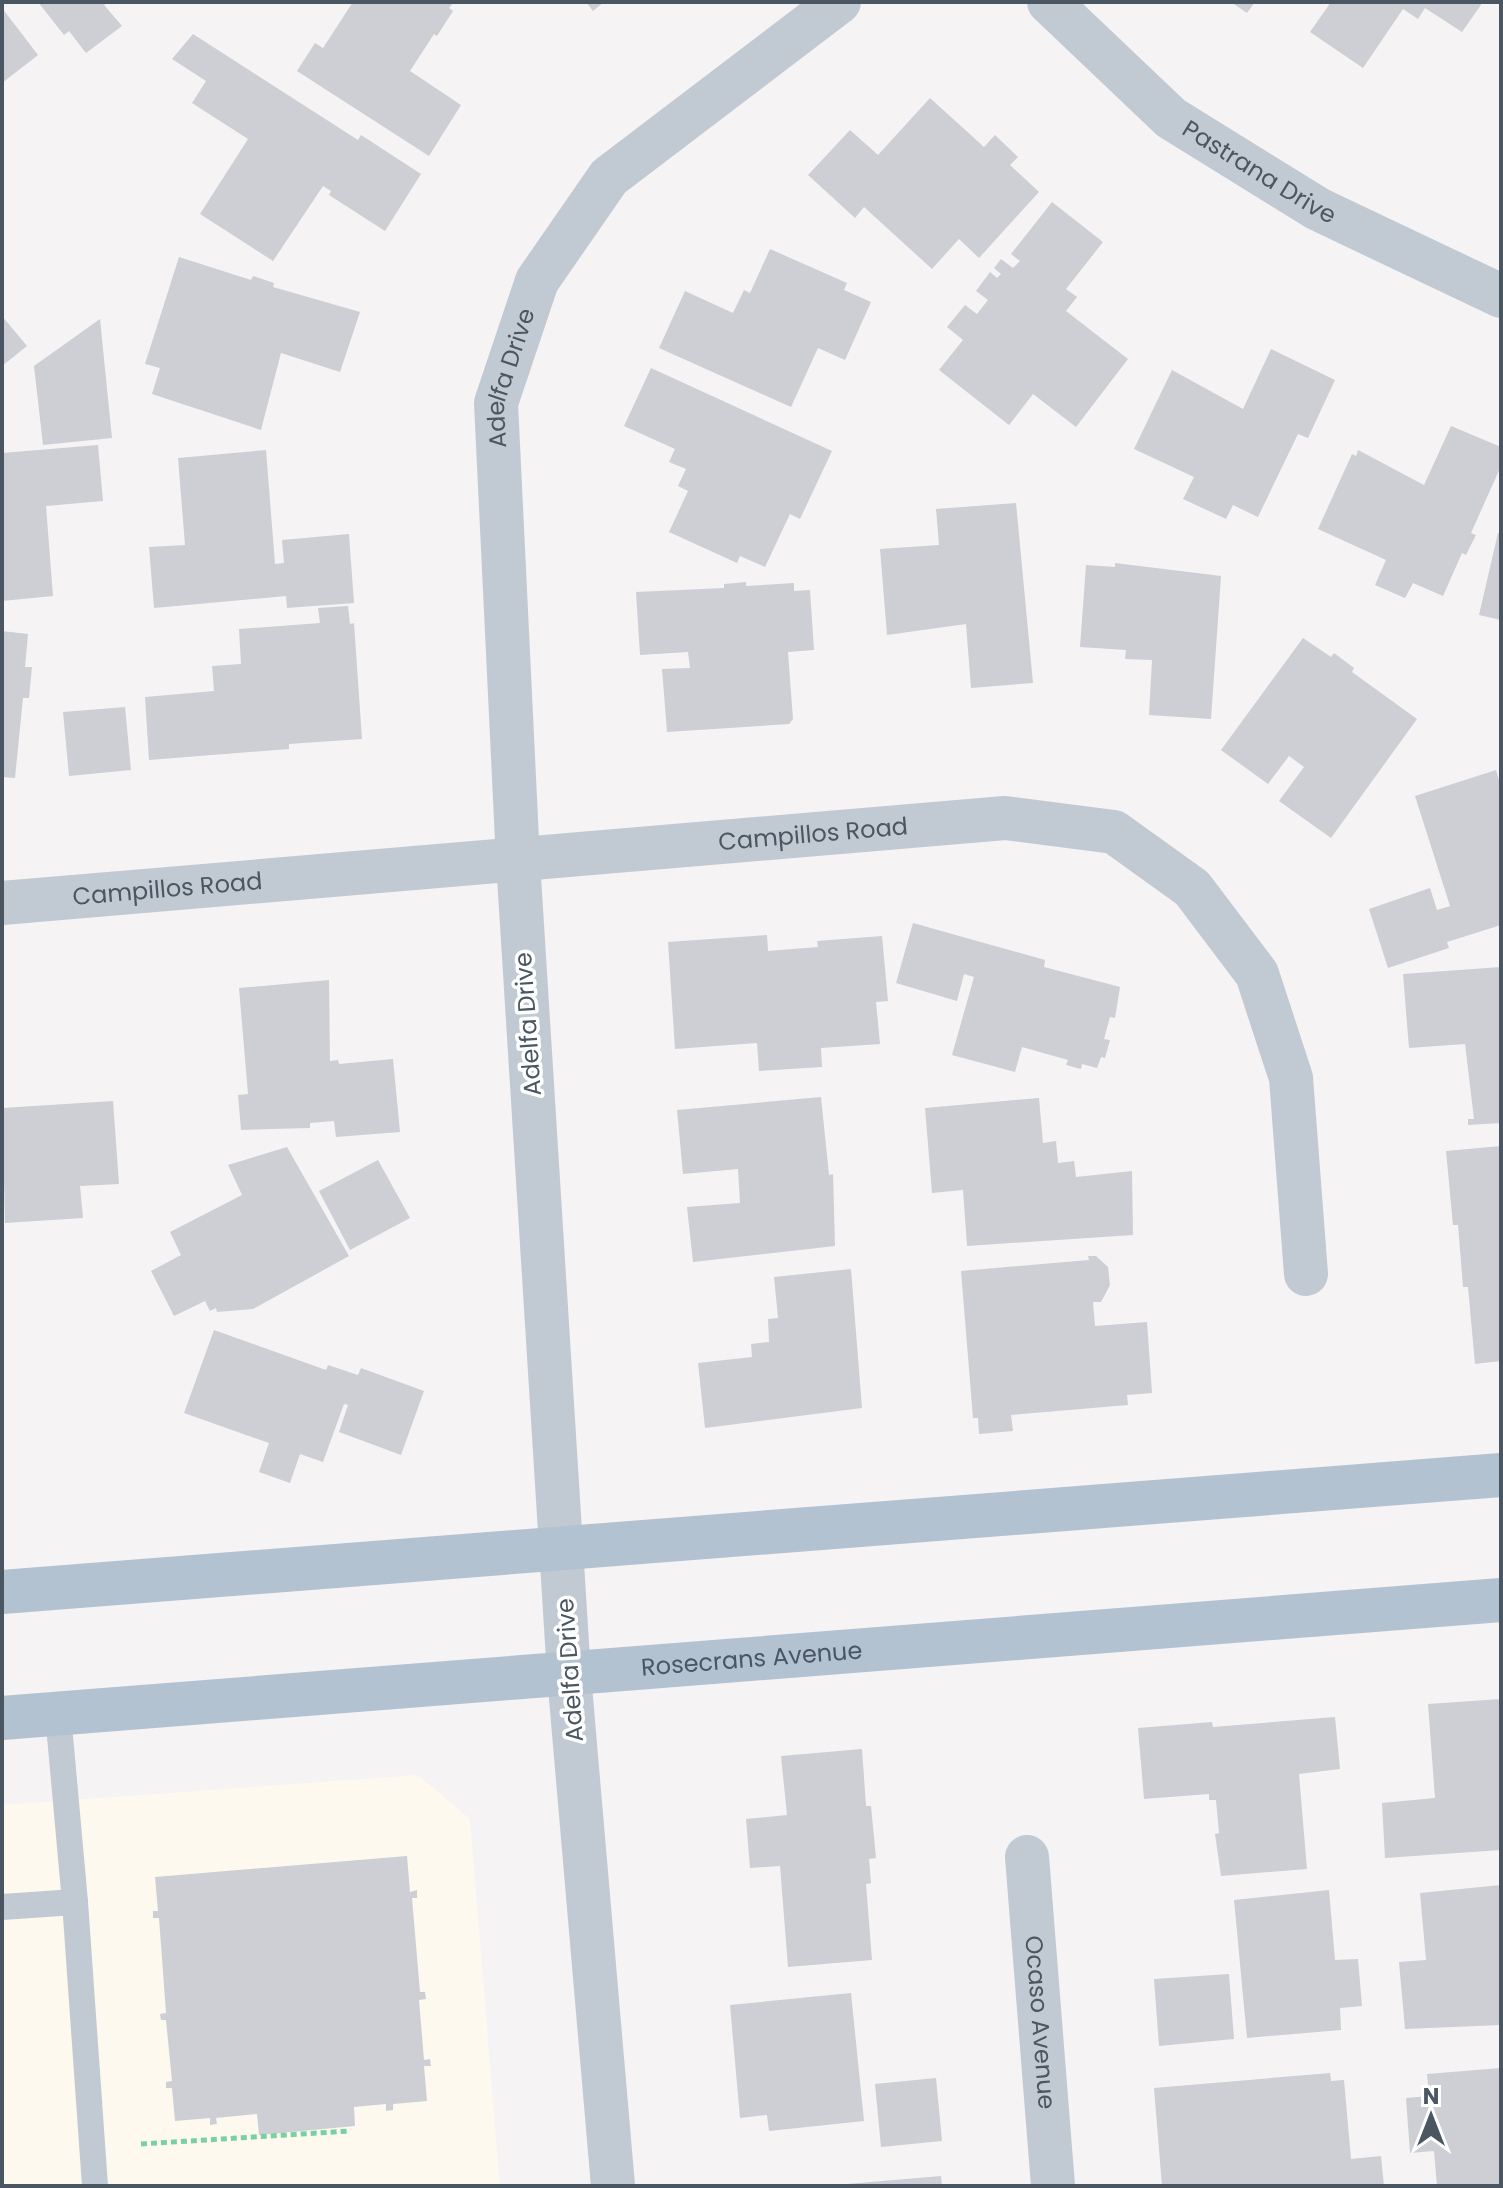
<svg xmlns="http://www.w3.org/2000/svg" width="1503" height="2188" font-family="Poppins,sans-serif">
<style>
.commercial{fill:#fdf9ef}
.building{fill:#cdcfd5}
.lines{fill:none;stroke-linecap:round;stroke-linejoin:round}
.path{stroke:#7ad0a6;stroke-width:5;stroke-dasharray:6 4;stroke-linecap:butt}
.service{stroke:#c1cad2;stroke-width:26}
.minor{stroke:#c1cad2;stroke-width:44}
.tertiary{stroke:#c1cad2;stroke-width:44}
.primary{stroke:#b3c2d1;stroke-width:44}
.labels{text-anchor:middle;stroke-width:7;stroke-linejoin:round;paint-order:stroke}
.street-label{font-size:24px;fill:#4a5661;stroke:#fff}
</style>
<rect width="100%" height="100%" fill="#f5f3f3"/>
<path class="commercial" d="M418,1775L470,1819L500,2186H2V1805Z"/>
<g class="building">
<path d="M38,2H108L104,5L122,26L86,53L69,31L64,35Z"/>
<path d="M353,2L452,4L449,8L453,11L437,36L434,34L410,71L461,105L429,156L297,71L315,43L323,48Z"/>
<path d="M586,2H604L593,11Z"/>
<path d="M1231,2H1255L1247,13Z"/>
<path d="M1331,2H1483L1462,32L1425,8L1418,19L1403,9L1363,68L1310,32Z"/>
<path d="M2,8L38,55L2,83Z"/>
<path d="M193,34L358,140L361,135L421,174L385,231L329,195L331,191L323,186L273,261L200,214L248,139L192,103L206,81L172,59Z"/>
<path d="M930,98L984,147L995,135L1018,157L1010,165L1039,192L979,258L959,239L932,269L864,207L855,218L808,175L850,130L878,155Z"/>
<path d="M1052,202L1103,242L1066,289L1077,297L1066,311L1128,359L1076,427L1033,394L1009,425L939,370L963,340L947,327L965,305L977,314L988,300L976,291L990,272L997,278L1001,274L994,268L1001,259L1013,268L1020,261L1011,254Z"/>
<path d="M770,249L847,283L844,290L871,302L845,360L818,348L791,407L659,348L685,291L733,313L744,290L750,293Z"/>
<path d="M179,257L251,280L253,276L274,283L273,287L360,312L340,372L281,353L261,430L152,394L160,368L145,364Z"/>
<path d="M2,316L27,346L2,366Z"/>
<path d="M100,319L112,438L43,445L34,366Z"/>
<path d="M1271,349L1335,380L1308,438L1298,434L1258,517L1233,505L1226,519L1183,499L1194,477L1134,449L1172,370L1243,409Z"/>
<path d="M651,368L832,451L800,519L790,514L765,567L740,556L737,563L669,532L688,491L678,486L686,469L669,462L675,449L624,426Z"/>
<path d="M1451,426L1501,447V466L1471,533L1476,535L1466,555L1462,553L1443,596L1413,583L1405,598L1375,585L1386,560L1318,529L1352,454L1356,456L1358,450L1424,485Z"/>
<path d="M98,445L103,501L46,506L53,596L2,601V453Z"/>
<path d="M266,450L275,564L284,563L282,540L349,534L354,603L287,608L286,596L154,608L149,547L185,545L178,458Z"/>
<path d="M1016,503L1033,683L971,688L966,624L887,635L880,549L939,545L936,509Z"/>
<path d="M1498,533L1501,534V620L1479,615Z"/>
<path d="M1115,563L1221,576L1211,719L1149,715L1152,660L1125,659L1126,650L1080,647L1086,565L1115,567Z"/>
<path d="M746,582V586L794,583V591L810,590L814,650L788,652L793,719L789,724L667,732L662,669L690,668L688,652L640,655L636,592L724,588V584Z"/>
<path d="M348,606L350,624L354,623L362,739L289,744V749L149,760L145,697L214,691L212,666L241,664L239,629L320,623L318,608Z"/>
<path d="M2,631L28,634L25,667H32L29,698H23L15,778L2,777Z"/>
<path d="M1303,638L1331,657L1334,653L1354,668L1352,672L1417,719L1331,838L1279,801L1304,767L1289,756L1268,784L1221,750Z"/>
<path d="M125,707L131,770L69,776L63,712Z"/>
<path d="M1496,770L1501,786V925L1447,942L1449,948L1388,968L1369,909L1430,888L1437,910L1450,906L1415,796Z"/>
<path d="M913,923L1045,960L1044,967L1120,987L1115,1018L1110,1017L1104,1039L1110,1040L1105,1058L1101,1057L1097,1068L1082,1064L1081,1069L1066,1065L1068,1060L1022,1047L1015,1072L952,1055L974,977L964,974L957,1001L896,983Z"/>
<path d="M767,935L768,951L818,947L817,941L882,936L888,1001L876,1002L880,1044L821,1048L822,1067L759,1071L757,1043L675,1049L668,942Z"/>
<path d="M1501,967V1123L1468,1125V1119H1474L1465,1044L1409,1048L1403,974Z"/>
<path d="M329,980L330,1061L338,1060L339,1064L393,1059L400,1132L336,1137L334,1121L310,1123V1128L241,1130L238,1095L248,1094L239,988Z"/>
<path d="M821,1097L829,1175L833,1174L835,1246L693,1262L687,1207L740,1203L738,1169L683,1174L677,1110Z"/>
<path d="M1039,1098L1043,1143L1056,1141L1058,1163L1074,1161L1076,1177L1132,1171L1133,1235L967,1246L963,1190L932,1193L925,1108Z"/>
<path d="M113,1101L119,1184L80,1186L83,1218L5,1223L2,1108Z"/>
<path d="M1501,1146V1361L1475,1364L1468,1287H1463L1458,1225H1453L1446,1151Z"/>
<path d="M287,1147L349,1256L253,1309L217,1312L216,1308L210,1311L205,1301L174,1316L151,1271L181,1255L170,1232L242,1195L228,1165Z"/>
<path d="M378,1160L410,1218L350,1250L319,1191Z"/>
<path d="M1088,1256H1096L1108,1267L1110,1285L1101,1302H1093L1095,1326L1147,1322L1152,1393L1127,1395L1128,1405L1011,1415L1013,1431L979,1434L978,1418H973L961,1271L1089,1260Z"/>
<path d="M851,1269L862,1408L705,1428L698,1363L752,1357L751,1344L769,1342L768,1319L778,1318L774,1277Z"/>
<path d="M214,1330L326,1370L328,1365L358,1375L361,1368L424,1391L401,1455L339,1432L348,1405L344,1404L323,1462L300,1454L290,1483L259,1472L269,1443L184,1413Z"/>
<path d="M1501,1699V1850L1385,1858L1382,1803L1435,1798L1428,1704Z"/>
<path d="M1335,1717L1340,1769L1299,1774L1307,1869L1221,1876L1215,1834L1219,1833L1216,1800H1209V1794L1144,1799L1138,1728L1212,1722L1213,1727Z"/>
<path d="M862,1749L866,1806H871L876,1858L869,1859L871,1883L866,1884L872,1960L788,1967L780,1866L750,1868L746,1819L787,1815L781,1756Z"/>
<path d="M407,1856L410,1892L417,1890V1898H412L420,1992H425L426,1999L419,2000L424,2060L430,2059L431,2066H424L427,2101L393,2104V2110L386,2111V2104L354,2107L355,2126L259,2135L257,2114L216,2118L217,2124L210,2125V2118L175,2121L172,2088H166V2082L172,2081L166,2020H161L160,2014L166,2013L159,1918H153V1911H158L155,1877Z"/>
<path d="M1501,1885V2025L1405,2029L1399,1962L1426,1960L1420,1893Z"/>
<path d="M1329,1890L1335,1960L1358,1959L1362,2006L1340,2008L1341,2030L1247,2038L1234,1900Z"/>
<path d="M1229,1974L1234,2039L1159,2046L1154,1979Z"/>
<path d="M851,1993L864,2121L769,2131L767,2115L740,2118L730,2005Z"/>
<path d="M1501,2068V2186H1437L1434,2151L1410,2153L1406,2098L1429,2096L1427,2074Z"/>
<path d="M1330,2073L1331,2081L1344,2080L1351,2159L1381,2156L1384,2186H1162L1154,2088Z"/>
<path d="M936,2078L942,2141L881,2147L875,2084Z"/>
<path d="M941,2176L942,2186H847V2184Z"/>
</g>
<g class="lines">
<path class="path" d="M141,2144L349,2131"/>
<g class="service">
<path d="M75,1902L95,2186"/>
<path d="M2,1907L75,1902L58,1714"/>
</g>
<g class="minor">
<path id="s1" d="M1049,2L1171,118L1318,209L1501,296"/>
<path id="s2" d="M2,903L1005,818L1114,832L1192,888L1257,974L1291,1078L1306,1274"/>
<path id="s3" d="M1027,1857L1053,2186"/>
</g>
<path class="tertiary" id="s4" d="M613,2186L569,1675L518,861L496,403L537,281L609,177L839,2"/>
<g class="primary">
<path d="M2,1592L1501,1475"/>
<path id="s5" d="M2,1718L1501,1600"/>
</g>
</g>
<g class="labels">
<g class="street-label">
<text dy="8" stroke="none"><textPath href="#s1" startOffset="272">Pastrana Drive</textPath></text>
<text dy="8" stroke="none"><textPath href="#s4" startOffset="1814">Adelfa Drive</textPath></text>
<text dy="8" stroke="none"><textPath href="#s2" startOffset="814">Campillos Road</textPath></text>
<text dy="8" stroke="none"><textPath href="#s2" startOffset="166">Campillos Road</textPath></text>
<text transform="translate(528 1024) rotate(-94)" y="8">Adelfa Drive</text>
<text dy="8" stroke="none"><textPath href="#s5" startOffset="752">Rosecrans Avenue</textPath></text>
<text transform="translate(570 1670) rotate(-94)" y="8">Adelfa Drive</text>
<text dy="8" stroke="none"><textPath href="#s3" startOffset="166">Ocaso Avenue</textPath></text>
</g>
</g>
<rect width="1503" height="2188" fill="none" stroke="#4a5661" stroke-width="8"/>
<g transform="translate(1431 2116)" stroke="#ffffff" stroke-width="6" paint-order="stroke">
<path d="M0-6L14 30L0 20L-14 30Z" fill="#4a5661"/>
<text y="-12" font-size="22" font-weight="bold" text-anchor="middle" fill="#4a5661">N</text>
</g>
</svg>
